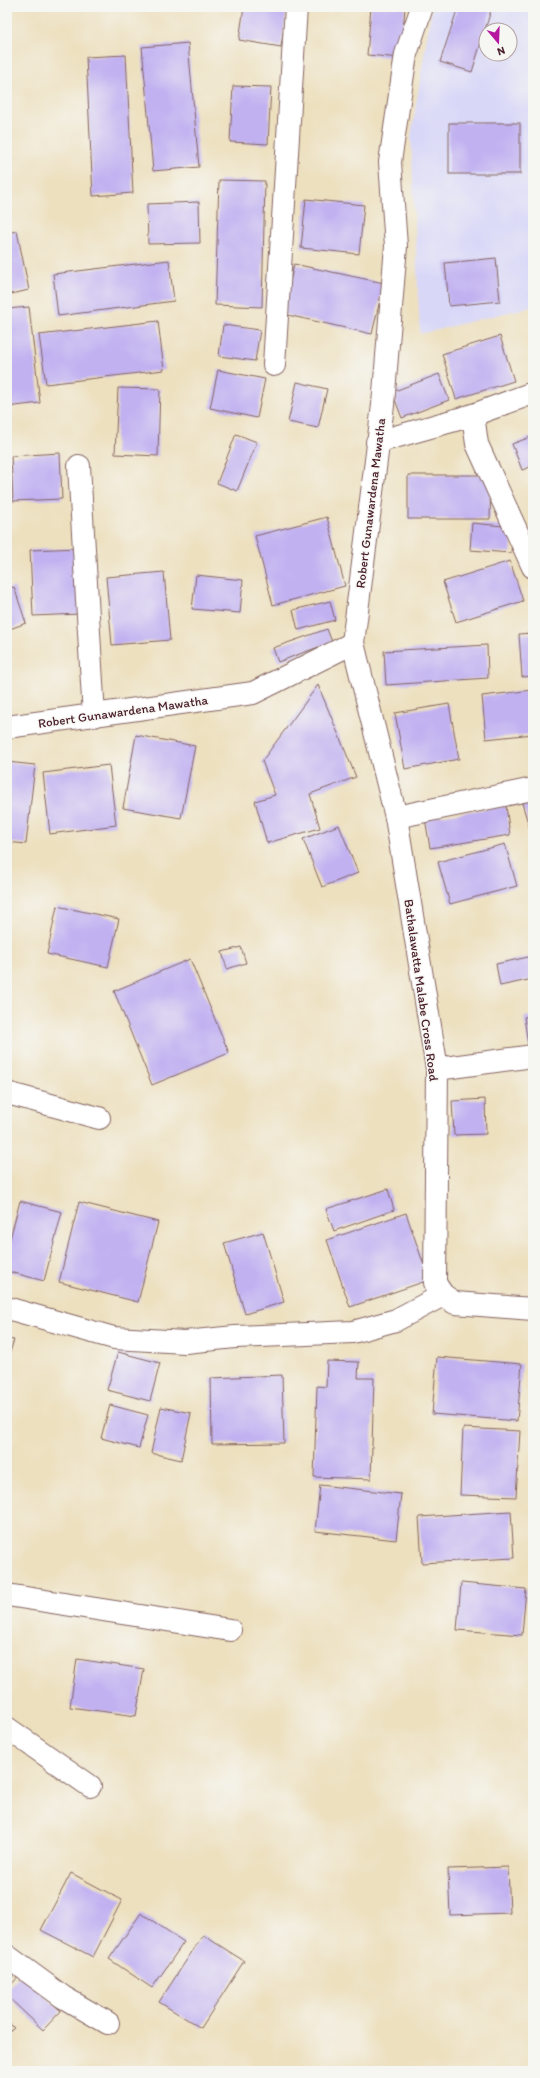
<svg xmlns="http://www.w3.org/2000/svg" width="540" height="2078" font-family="Itim,sans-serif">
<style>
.built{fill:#d8d7f8;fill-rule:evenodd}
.building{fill:#c1b1f1}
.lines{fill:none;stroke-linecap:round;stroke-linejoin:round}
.minor-casing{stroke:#83635f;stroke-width:24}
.minor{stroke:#fff;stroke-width:22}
.labels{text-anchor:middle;stroke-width:3;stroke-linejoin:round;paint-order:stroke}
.street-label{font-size:13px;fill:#4a1f2b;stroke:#f6f6f2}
</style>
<rect width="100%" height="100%" fill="#f6f6f2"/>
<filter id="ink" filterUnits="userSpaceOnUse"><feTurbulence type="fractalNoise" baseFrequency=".025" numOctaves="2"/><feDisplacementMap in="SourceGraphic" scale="8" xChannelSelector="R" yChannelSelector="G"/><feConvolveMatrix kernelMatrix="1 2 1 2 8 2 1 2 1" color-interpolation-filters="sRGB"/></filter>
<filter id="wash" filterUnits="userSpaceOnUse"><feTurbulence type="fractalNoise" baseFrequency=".012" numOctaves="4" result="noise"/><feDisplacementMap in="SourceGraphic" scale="16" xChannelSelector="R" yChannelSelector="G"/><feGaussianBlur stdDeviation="0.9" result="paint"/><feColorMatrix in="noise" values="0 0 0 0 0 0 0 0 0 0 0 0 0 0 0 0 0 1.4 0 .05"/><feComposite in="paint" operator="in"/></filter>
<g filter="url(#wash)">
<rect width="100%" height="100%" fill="#ede0bf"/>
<path class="built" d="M432,7H533V306L420,334L411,136ZM486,30H510V54H486Z"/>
<g id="blocks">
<g class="building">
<path d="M244,7H266L287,10L281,47L239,40Z"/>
<path d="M371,7H405L401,58L367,55Z"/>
<path d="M458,7H492L472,72L440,62Z"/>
<path d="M188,43L199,167L153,171L142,47Z"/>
<path d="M126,55L133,193L93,196L86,57Z"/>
<path d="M233,86L271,87L268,144L230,142Z"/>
<rect x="449" y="123" width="71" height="51"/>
<path d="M219,180L265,181L262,307L215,305Z"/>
<path d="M306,199L364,205L359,254L301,248Z"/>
<path d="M199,202L200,243L148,244L147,204Z"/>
<path d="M17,231L29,290L7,295V233Z"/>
<path d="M496,258L500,301L449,306L445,263Z"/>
<path d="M169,260L174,301L58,316L53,274Z"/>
<path d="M294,264L384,283L372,334L283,314Z"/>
<path d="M29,307L40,403L7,407V309Z"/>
<path d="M158,321L164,370L46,384L39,335Z"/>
<path d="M223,325L260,330L255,361L219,356Z"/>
<path d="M500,336L514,381L456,399L442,354Z"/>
<path d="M218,370L265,379L257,418L210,408Z"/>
<path d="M439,374L449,400L402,418L392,392Z"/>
<path d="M297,382L327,389L318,428L288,422Z"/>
<path d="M118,388L160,389L158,456L115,454Z"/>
<path d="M236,434L257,442L237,491L217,483Z"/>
<path d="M533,436V466L522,470L512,444Z"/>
<path d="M60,453L62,499L13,501L11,456Z"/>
<path d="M408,475H491L490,519H408Z"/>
<path d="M327,517L345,586L273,605L255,536Z"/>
<path d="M472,523L513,527L511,553L470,550Z"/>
<path d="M79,548L81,614L33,616L30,550Z"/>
<path d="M510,561L523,601L456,622L443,582Z"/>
<path d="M164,572L170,640L112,645L106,577Z"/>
<path d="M196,575L243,580L240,613L192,609Z"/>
<path d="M14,587L26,623L7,630V589Z"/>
<path d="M330,601L335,620L298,630L293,610Z"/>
<path d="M327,629L332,642L278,662L273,648Z"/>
<path d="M533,633V676L522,677L519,634Z"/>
<path d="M487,645L488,678L386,685L384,651Z"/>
<path d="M318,685L356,777L310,794L320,828L267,843L255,801L275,795L262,761Z"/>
<path d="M533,690V734L486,739L482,696Z"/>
<path d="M449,704L459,759L405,769L395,713Z"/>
<path d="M136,735L195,746L181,818L123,808Z"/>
<path d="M7,762L35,765L26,844L7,842Z"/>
<path d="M109,765L116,825L50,834L43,773Z"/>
<path d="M533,799V840L522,803Z"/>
<path d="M506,806L510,835L430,848L425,818Z"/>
<path d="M339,825L358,873L322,887L303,839Z"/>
<path d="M505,844L517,886L450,904L438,862Z"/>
<path d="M57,906L119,919L108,967L47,954Z"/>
<path d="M241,947L246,963L227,969L222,952Z"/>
<path d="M533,956V979L500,986L496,964Z"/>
<path d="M190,959L229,1053L152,1085L114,991Z"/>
<path d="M533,1016V1045H528L524,1017Z"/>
<path d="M485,1099L486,1134L454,1135L452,1101Z"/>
<path d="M388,1189L394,1210L334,1231L326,1209Z"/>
<path d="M20,1201L62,1212L44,1281L7,1271V1250Z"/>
<path d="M79,1202L158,1222L138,1302L59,1282Z"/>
<path d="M406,1213L429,1280L350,1307L327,1240Z"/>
<path d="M263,1232L284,1302L245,1314L224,1243Z"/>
<path d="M7,1339L14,1340L7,1361Z"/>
<path d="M118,1352L160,1363L150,1401L107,1390Z"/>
<path d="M437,1357L522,1364L517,1421L432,1414Z"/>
<path d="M327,1361L359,1362L358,1378H374L371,1479L314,1477L317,1386L326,1387Z"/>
<path d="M282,1375L284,1443L212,1444L211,1378Z"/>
<path d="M110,1405L148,1415L139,1448L101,1438Z"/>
<path d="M161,1407L191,1413L181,1460L151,1453Z"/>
<path d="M463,1428L520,1431L516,1497L460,1495Z"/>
<path d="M320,1485L401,1494L396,1540L315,1531Z"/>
<path d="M511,1511L514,1558L422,1563L419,1517Z"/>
<path d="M461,1583L526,1589L522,1635L457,1630Z"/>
<path d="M77,1659L144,1669L136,1716L70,1707Z"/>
<path d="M508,1867L510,1913L450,1915L448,1869Z"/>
<path d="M71,1873L122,1900L93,1957L41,1930Z"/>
<path d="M141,1913L184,1942L152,1988L109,1959Z"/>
<path d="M203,1935L244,1961L201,2028L159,2002Z"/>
<path d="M21,1974L61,2011L43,2030L7,1996V1989Z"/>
<path d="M7,2021L14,2028L7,2034Z"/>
</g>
</g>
</g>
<g filter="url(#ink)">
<use href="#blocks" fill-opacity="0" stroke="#83635f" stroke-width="1"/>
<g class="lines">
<g class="minor-casing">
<g id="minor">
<path d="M422,7L406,54L390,162L396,246L383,405L353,643L396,817L437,1069L435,1283L443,1295L455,1303L533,1309"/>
<path d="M274,365L296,7"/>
<path d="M473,415L477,444L533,567"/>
<path d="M377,442L473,415L533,393"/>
<path d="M79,466L94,716"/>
<path d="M7,727L253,693L353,643"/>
<path d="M396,817L533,789"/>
<path d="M437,1069L533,1056"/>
<path d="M7,1093L99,1118"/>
<path d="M7,1308L114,1338L185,1342L235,1337L353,1332L396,1320L443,1295"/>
<path d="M7,1595L230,1630"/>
<path d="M7,1728L90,1786"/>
<path d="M7,1956L63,1997L108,2023"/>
</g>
</g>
<use href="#minor" class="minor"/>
</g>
</g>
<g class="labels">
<g class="street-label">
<text transform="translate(370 503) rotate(-83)" y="5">Robert Gunawardena Mawatha</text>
<text transform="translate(123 711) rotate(-8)" y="5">Robert Gunawardena Mawatha</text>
<text transform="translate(422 990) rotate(82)" y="5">Bathalawatta Malabe Cross Road</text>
</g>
</g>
<rect width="540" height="2078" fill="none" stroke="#f6f6f2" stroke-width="24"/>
<g transform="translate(498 42) rotate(161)"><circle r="19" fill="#f6f6f2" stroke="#b1a0a2"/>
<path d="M0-3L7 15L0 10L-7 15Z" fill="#b5179e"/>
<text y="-6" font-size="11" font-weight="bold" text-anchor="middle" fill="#4a1f2b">N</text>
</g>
</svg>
